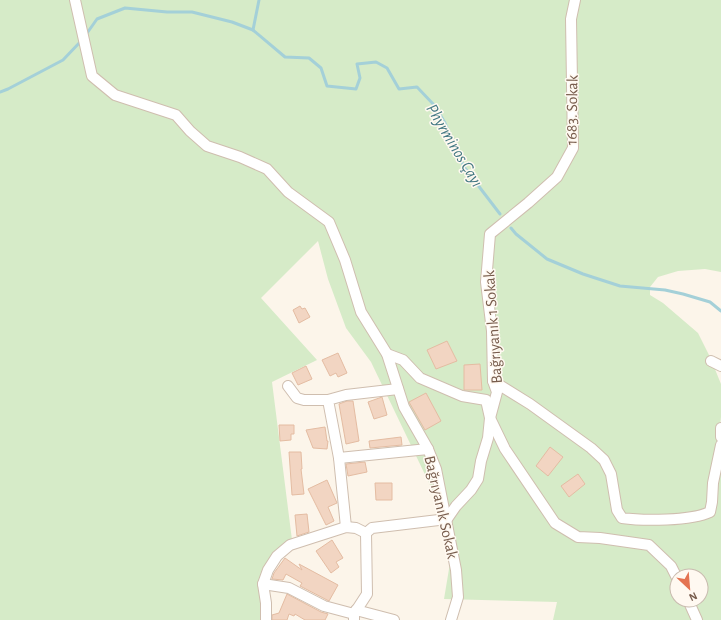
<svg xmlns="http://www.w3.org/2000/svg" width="721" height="620" font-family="'Alegreya Sans',sans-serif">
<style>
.green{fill:#d6ebc8;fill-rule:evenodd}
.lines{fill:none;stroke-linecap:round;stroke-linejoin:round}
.stream{stroke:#a4d0d8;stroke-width:3}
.building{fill:#f2d5c2;stroke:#e4bca2}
.minor-casing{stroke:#cfbeaf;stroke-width:12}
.minor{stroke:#fff;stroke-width:10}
.labels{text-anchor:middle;stroke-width:3;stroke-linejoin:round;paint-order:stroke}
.street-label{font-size:16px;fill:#785d4d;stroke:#fff9f1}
.water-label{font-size:17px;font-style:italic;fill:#437883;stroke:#fff9f1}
</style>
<rect width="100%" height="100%" fill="#fcf5ea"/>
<path class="green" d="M0,0H721V272L705,269L678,271L658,277L650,287V295L663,303L698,333L710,357L721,384V417L717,452L721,460V620H553L557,602L444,599L450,563L436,514L442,510L371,362L346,328L328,279L318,241L261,298L317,360L272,382L292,540L270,561L262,620H0ZM677,576H701V600H677Z"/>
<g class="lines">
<g class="stream">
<path d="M259,0L253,30L285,57L309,58L321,68L327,86L356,89L360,78L357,64L376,62L387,68L399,89L417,87L435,106L445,123L464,167L500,214"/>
<path d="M85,36L97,19L125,8L167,12H192L232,22L253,30"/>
<path d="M0,92L8,89L63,60L82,40"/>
<path d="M511,228L516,234L547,259L583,274L620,286L665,290L683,294L710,302L721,311"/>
</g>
</g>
<g class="building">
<path d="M300,306L302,309L305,308L310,317L299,323L293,310Z"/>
<path d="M447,341L457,361L436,369L427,350Z"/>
<path d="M338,353L347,373L338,377L336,373L330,376L322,360Z"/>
<path d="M480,364L482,390H464V365Z"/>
<path d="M306,366L312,379L298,385L292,373Z"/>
<path d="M426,393L441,421L425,430L409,402Z"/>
<path d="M382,397L387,415L374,419L368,402Z"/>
<path d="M347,401H353L359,441L346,444L339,404Z"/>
<path d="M279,425H294V434H291V440L280,441Z"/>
<path d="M325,427L327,441H328L327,449L313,448L306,430Z"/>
<path d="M401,437L402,445L370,448L369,441Z"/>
<path d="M550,447L563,457L548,476L536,466Z"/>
<path d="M289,452H301L302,469H301L304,494L292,495Z"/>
<path d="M365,462L367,472L348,476L346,464Z"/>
<path d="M578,474L585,484L569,497L561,486Z"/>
<path d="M327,480L337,503L328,507L334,521L326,525L308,489Z"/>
<path d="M375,483H392V500H376Z"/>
<path d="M307,514L309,532L297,536L295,515Z"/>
<path d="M332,540L343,558L336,562L339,567L331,573L316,551Z"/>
<path d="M285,558L302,570L299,564L338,585L329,601L300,586L302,583L286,574L283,580L272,579L274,573Z"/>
<path d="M287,594L321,612L328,614L325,620H305L295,614L294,616L289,614L287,620H272V615L279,613Z"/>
</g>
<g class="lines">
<g class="minor-casing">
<g id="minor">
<path d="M75,0L92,76L115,95L176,115L190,131L207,146L240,157L267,169L288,192L329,222L345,260L361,312L387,354L404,407L428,449L436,469L456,570L458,597L451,620"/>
<path d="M387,354L403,360L420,378L462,396L486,400L490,418L505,449L555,523L578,537L600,538L649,545L671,566L677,578"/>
<path d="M711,361L721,366"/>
<path d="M493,381L530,404L591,448L604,460L611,474L617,510L622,518C643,521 691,521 710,512L712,502L713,483L721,445"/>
<path d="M288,386L297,398L304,400H328"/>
<path d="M721,428V437"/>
<path d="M339,458L428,449"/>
<path d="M346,527L339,458L328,400L346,395L398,389"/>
<path d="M366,533L372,528L447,519L456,506L471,490L478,479L481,461L488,438L490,418L497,392L493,381L492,331L486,282L490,234L528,203L557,177L573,148L571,19L575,0"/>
<path d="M263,584L289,588L324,606L354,614"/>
<path d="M688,600L697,620"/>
<path d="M356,610L394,620"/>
<path d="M266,620V603L263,584L268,570L277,556L290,545L346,527L356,528L366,533"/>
<path d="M354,620V614L367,594L366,533"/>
</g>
</g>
<use href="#minor" class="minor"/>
</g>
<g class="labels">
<g class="street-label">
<text transform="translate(571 110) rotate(-89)" y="6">1683. Sokak</text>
<text transform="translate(492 327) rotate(-94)" y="6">Bağrıyanık 1 Sokak</text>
<text transform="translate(442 507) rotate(77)" y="6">Bağrıyanık Sokak</text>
</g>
<g class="water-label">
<text transform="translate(455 145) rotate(59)" y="6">Phyrminos Çayı</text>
</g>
</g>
<g transform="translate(689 588) rotate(154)"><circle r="19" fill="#fff9f1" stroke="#c9bbaf"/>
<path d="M0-3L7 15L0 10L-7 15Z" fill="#e47452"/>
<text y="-6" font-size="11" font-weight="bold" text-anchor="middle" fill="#785d4d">N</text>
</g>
</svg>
